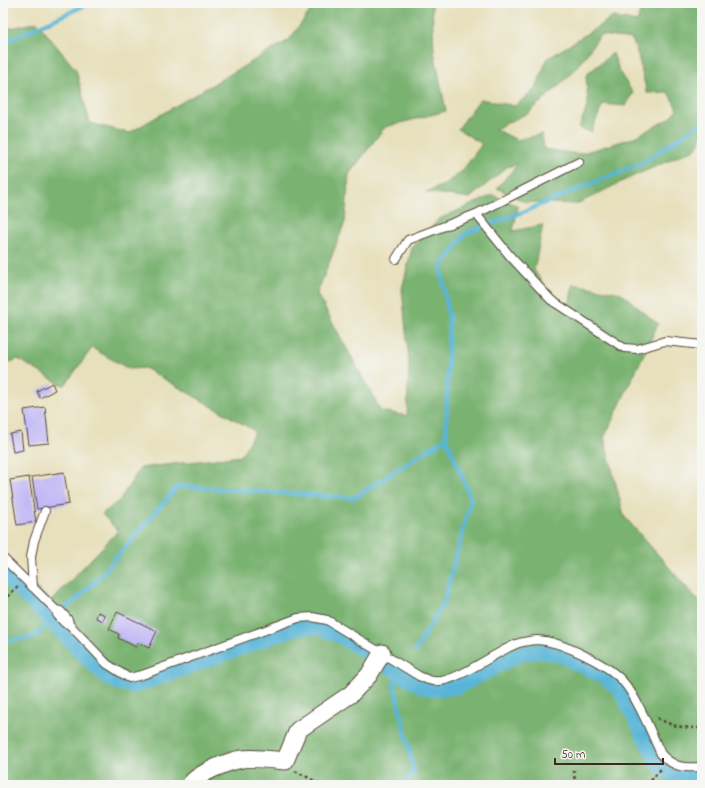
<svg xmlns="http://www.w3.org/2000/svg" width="705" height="788" font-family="'Indie Flower',sans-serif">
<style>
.forest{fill:#79b271;stroke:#5a6e48;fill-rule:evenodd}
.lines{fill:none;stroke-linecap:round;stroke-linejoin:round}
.stream{stroke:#59b5d7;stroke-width:4.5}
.canal{stroke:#59b5d7;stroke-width:15}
.building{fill:#c1b8f5}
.service-casing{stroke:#554536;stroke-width:10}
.pedestrian-casing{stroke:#554536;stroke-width:15}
.minor-casing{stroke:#554536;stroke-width:19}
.path{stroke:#554536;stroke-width:2.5;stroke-dasharray:3 3;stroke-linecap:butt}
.service{stroke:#fff;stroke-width:8}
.pedestrian{stroke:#fff;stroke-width:13}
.minor{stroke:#fff;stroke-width:17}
</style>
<rect width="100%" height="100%" fill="#f6f6f2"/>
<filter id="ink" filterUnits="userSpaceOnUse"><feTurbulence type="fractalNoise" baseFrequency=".025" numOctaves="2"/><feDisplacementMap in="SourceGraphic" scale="8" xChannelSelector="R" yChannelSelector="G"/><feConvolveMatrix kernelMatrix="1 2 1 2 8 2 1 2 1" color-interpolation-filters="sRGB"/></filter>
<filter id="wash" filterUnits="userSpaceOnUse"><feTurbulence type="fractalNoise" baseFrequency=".012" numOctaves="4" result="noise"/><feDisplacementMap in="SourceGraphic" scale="16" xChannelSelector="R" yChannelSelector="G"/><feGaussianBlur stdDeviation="0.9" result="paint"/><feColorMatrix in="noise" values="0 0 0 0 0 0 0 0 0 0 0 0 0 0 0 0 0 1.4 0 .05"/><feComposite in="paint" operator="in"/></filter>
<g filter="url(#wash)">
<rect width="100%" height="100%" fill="#e7e0bc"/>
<g class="forest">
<path d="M316,3H432L434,51L446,111L385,127L349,174L345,222L317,294L381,411L407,416L409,361L402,289L412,248L439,219L493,195L518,206L513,231L543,225L534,270L549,291L569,307L573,284L621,293L658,324L604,438L624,516L702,605V785H3V559L51,601L118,531L102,514L120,500L140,468L241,456L255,431L145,368L129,369L92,348L65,385L60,384L18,359L3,365V30L37,22L76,70L90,123L129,133L289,40Z"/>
<path d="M643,3H702V137L695,149L627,179L577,204L525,202L497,188L518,164L507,167L470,198L426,192L444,185L462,171L482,144L458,129L480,99L515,106L536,88L547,59L613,17L637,22ZM600,35L632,39L638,55L647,93L668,92L677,109L672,117L633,138L579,154L544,149L542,134L517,140L495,129L528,113L553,91L577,68Z"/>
<path d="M613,53L620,73L633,93L625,106L603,104L591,132L579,128L588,104L586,75Z"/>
</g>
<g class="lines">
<g class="stream">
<path d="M3,43L90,3"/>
<path d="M3,641L34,637L96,581L178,486L354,498L446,438L449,318L441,268L466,233L523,212L642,163L702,123"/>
<path d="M415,651L444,602L471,499L446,438"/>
<path d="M401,673L394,684L414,771L403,785"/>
</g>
<path class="canal" d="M3,573L98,669C111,681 117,684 135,686L296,628L307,627H318L340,636L421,686L432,689L457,687L522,653L541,651L560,655L605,677L621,691L657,762C671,778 682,777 702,777"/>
</g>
<g id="blocks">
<g class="building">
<path d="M52,383L55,390L40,398L37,391Z"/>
<path d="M45,407L49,443L29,445L24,410Z"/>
<path d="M21,432L23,450L13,452L10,434Z"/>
<path d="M64,472L69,504L37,509L32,477Z"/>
<path d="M29,477L36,522L17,525L10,480Z"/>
<path d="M98,612L105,615L103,621L96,618Z"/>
<path d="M117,612L157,631L149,648L138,643L136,647L118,638L119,634L109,629Z"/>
</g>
</g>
</g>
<g filter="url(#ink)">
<use href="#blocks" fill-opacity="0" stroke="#554536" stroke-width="1"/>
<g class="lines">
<g class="service-casing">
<g id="service">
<path d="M579,162L476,214L510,256L551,300L624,348L637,349L665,341L702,345"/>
<path d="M396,259L408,240L476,214"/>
<path d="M3,558L59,613"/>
<path d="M33,587L31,557L34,541L45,511"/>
<path d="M66,621L107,664L129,678L142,675L298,618L312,617L327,620L419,676C424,678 429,681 434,681C454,685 497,650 519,643C524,642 531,640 537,640C560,641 611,665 625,684C639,701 651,733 661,754C674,768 684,768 702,767"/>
</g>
</g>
<g class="pedestrian-casing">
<path id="pedestrian" d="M59,613L66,621"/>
</g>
<g class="minor-casing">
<path id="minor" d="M190,785C196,774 229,761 242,759C252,757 274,760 285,761L298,730L351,694L369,675L382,653"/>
</g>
<g class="path">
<path d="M3,601L18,586"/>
<path d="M657,718C673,727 684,728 702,728"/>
<path d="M574,770L575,785"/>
<path d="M295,771L311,779L320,785"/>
<path d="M647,785L661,769"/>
</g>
<use href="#service" class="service"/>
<use href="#pedestrian" class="pedestrian"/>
<use href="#minor" class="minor"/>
</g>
</g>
<rect width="705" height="788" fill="none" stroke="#f6f6f2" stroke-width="16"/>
<path d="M555 758v6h108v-6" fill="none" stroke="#3b2a1e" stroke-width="2"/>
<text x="561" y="758" font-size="12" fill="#3b2a1e" stroke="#f6f6f2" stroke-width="3" paint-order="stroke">50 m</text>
</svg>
